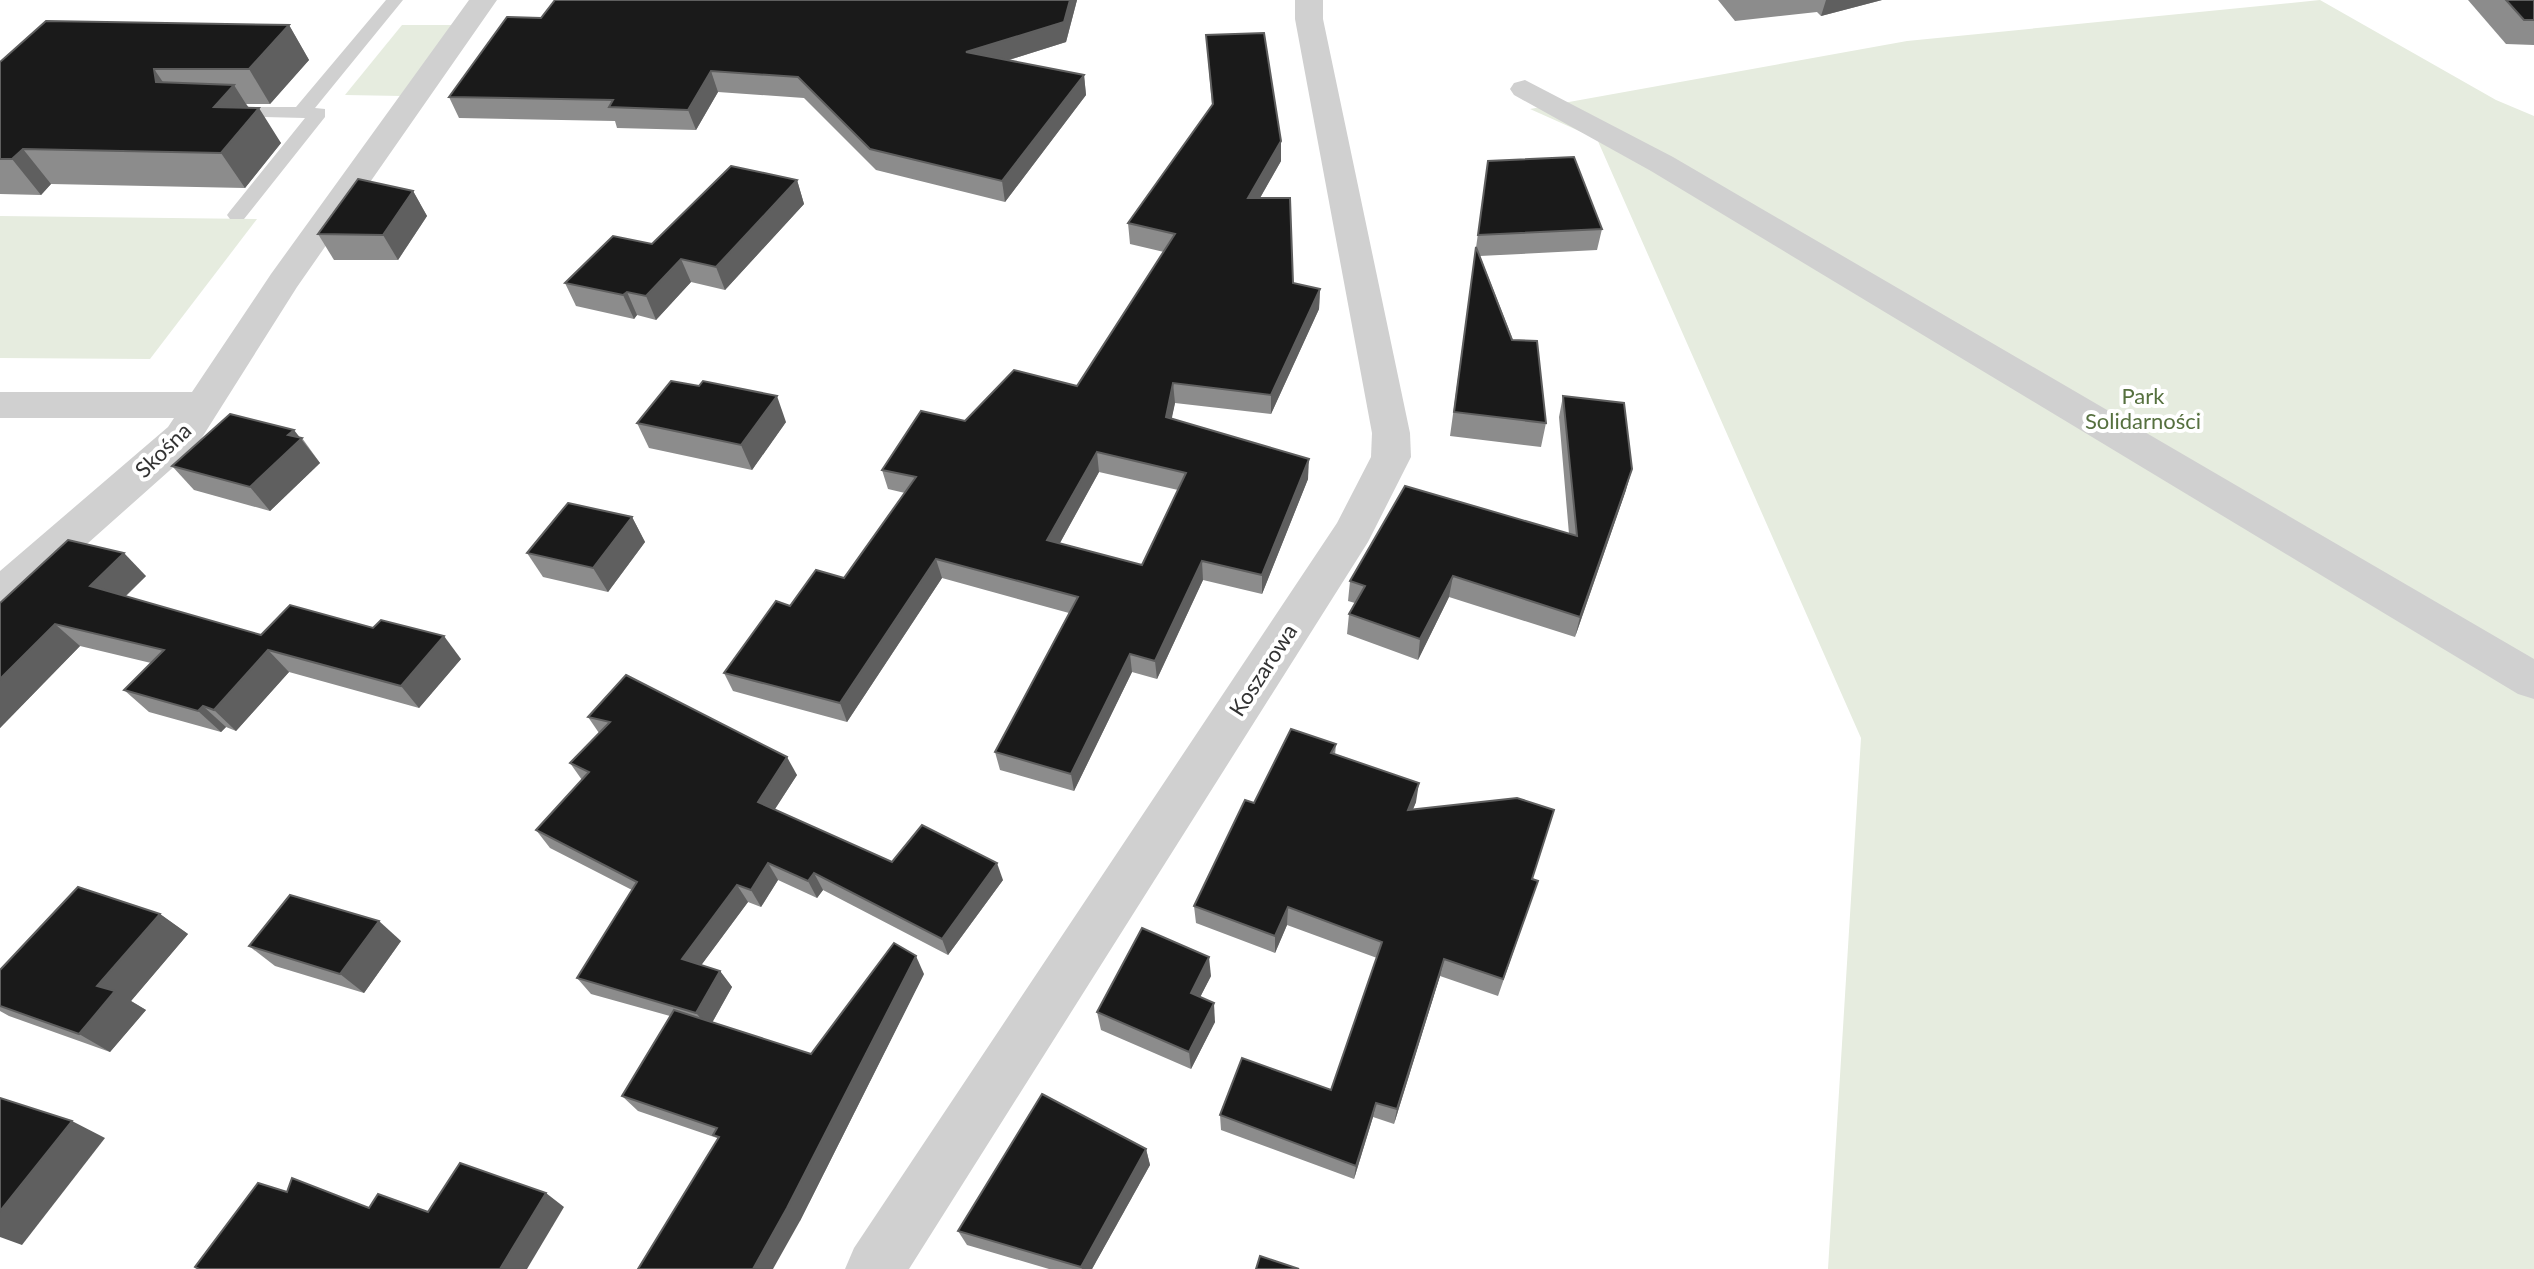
<svg xmlns="http://www.w3.org/2000/svg" width="2534" height="1269" font-family="Lato,sans-serif">
<style>
.green{fill:#e6ecdf}
.lines{fill:none;stroke-linecap:round;stroke-linejoin:round}
.lane{fill:#d0d0d0;fill-rule:evenodd}
.street{fill:#d0d0d0;fill-rule:evenodd}
.wall{fill:#8c8c8c;fill-rule:evenodd}
.shaded-wall{fill:#5f5f5f}
.building{fill:#1a1a1a;stroke:#5f5f5f;stroke-width:2;fill-rule:evenodd}
.labels{text-anchor:middle;stroke-width:8;stroke-linejoin:round;paint-order:stroke}
.park-label{font-size:22px;fill:#56703f;stroke:#fff}
.street-label{font-size:22px;fill:#333;stroke:#fff}
</style>
<rect width="100%" height="100%" fill="#fff"/>
<g class="green">
<path d="M2320,0L2496,100L2534,116V1269H1828L1861,738L1597,139L1530,109L1907,41Z"/>
<path d="M402,25H454L402,96L345,95Z"/>
<path d="M0,216L257,219L150,359L0,358Z"/>
</g>
<g class="lines">
<path class="lane" d="M386,0H403L315,108L325,109V117L244,219H230L227,215L230,211L305,118L228,116L222,115V107H296Z"/>
<g class="street">
<path d="M469,0H497L297,287L196,447L15,608L0,613V571L168,427L174,418H0V392H192L271,274Z"/>
<path d="M1295,0H1323V19L1410,433L1411,457L1368,542L909,1269H845L854,1248L1337,523L1371,457L1372,433L1295,19Z"/>
<path d="M1525,80L1673,157L2534,659V699L2518,694L1651,171L1514,95L1510,89L1514,83Z"/>
</g>
</g>
<g class="wall">
<path d="M555,0H1077L1066,42L1009,60L1084,75L1086,95L1005,202L876,170L804,98L718,92L696,130L617,128L615,121L459,118L449,97L541,18Z"/>
<path d="M1718,0H1882L1821,16L1817,12L1735,21Z"/>
<path d="M2468,0H2534V45L2506,44Z"/>
<path d="M289,25L309,60L270,104H246L281,143L245,188L51,184L41,195L0,194V62Z"/>
<path d="M1206,35L1281,161L1260,198L1293,283L1320,289L1319,309L1271,414L1175,403L1171,419L1308,479L1262,594L1203,580L1157,679L1132,672L1074,791L1000,770L995,752L1069,613L942,578L847,722L733,691L724,673L790,606L844,578L905,493L888,489L882,470L965,421L1077,386L1164,252L1130,244L1128,223L1212,106ZM1099,472L1178,490L1142,565L1060,543Z"/>
<path d="M1488,161L1602,229L1597,250L1480,256L1546,423L1541,447L1450,436Z"/>
<path d="M797,180L804,204L725,290L691,282L656,320L637,315L634,319L576,306L565,283Z"/>
<path d="M413,191L427,216L398,260H334L318,234Z"/>
<path d="M1563,396L1626,490L1575,637L1449,597L1418,660L1347,634L1349,614L1355,603L1348,601L1350,581L1569,534L1559,417Z"/>
<path d="M786,422L752,470L649,448L637,423Z"/>
<path d="M300,438H302L320,463L270,511L194,490L172,466Z"/>
<path d="M632,517L645,542L608,592L543,577L527,553Z"/>
<path d="M146,576L126,596L261,635L461,659L419,708L289,672L236,731L226,727L221,732L149,712L124,690L151,663L80,646L0,728V603Z"/>
<path d="M626,675L797,775L774,810L892,862L1003,880L948,955L823,890L817,898L778,880L761,907L748,902L701,965L720,971L732,987L712,1023L811,1054L924,974L800,1221L717,1138L638,1111L622,1096L670,1016L591,994L577,978L632,890L550,848L536,830L582,780L570,763L599,733L588,717Z"/>
<path d="M1336,744L1335,755L1416,802L1413,809L1538,881L1498,996L1440,976L1394,1124L1373,1117L1354,1179L1221,1130L1220,1115L1331,1090L1377,958L1287,925L1275,953L1196,923L1194,906L1254,803Z"/>
<path d="M160,914L188,934L131,1001L146,1010L110,1052L9,1016L0,1011V970Z"/>
<path d="M401,941L364,993L275,966L249,946Z"/>
<path d="M1211,976L1200,997L1215,1022L1191,1069L1101,1030L1097,1012Z"/>
<path d="M1146,1149L1150,1165L1092,1269H1049L967,1245L958,1231Z"/>
</g>
<g class="shaded-wall">
<path d="M1070,0H1077L1066,42L970,72L966,52Z"/>
<path d="M1826,0H1882L1821,16Z"/>
<path d="M289,25L309,60L270,104L249,69Z"/>
<path d="M154,69L178,104L156,82Z"/>
<path d="M711,71L718,92L696,130L688,110Z"/>
<path d="M1084,75L1086,95L1005,202L1002,181Z"/>
<path d="M234,85L253,115L259,108L281,143L245,188L221,153L214,107Z"/>
<path d="M1281,141V161L1248,219V198Z"/>
<path d="M23,149L51,184L41,195L12,159Z"/>
<path d="M797,180L804,204L725,290L716,267Z"/>
<path d="M413,191L427,216L398,260L383,235Z"/>
<path d="M681,259L691,282L656,320L646,296Z"/>
<path d="M1320,289L1319,309L1271,414V395Z"/>
<path d="M627,292L637,315L634,319L623,295Z"/>
<path d="M1173,383L1175,403L1168,437L1166,417Z"/>
<path d="M777,396L786,422L752,470L741,445Z"/>
<path d="M294,430L320,463L270,511L250,487L288,435Z"/>
<path d="M1097,452L1099,472L1051,559L1047,540Z"/>
<path d="M1309,459L1308,479L1262,594V575Z"/>
<path d="M1632,469L1626,490L1575,637L1580,617Z"/>
<path d="M632,517L645,542L608,592L593,568Z"/>
<path d="M124,553L146,576L113,608L90,586Z"/>
<path d="M936,559L942,578L847,722L840,703Z"/>
<path d="M1202,561L1203,580L1157,679L1155,661Z"/>
<path d="M1453,576L1449,597L1418,660L1420,639Z"/>
<path d="M55,624L80,646L0,728V679Z"/>
<path d="M444,636L461,659L419,708L401,686Z"/>
<path d="M268,650L289,672L236,731L214,710Z"/>
<path d="M1130,654L1132,672L1074,791L1071,774Z"/>
<path d="M203,706L226,727L221,732L198,711Z"/>
<path d="M787,757L797,775L768,820L758,802Z"/>
<path d="M1419,783L1416,802L1405,829L1408,810Z"/>
<path d="M768,863L778,880L761,907L751,890Z"/>
<path d="M997,863L1003,880L948,955L942,939Z"/>
<path d="M814,873L823,890L817,898L808,881Z"/>
<path d="M737,885L748,902L694,975L682,959Z"/>
<path d="M1288,907L1287,925L1275,953V936Z"/>
<path d="M160,914L188,934L131,1001L146,1010L110,1052L79,1034L97,986Z"/>
<path d="M379,921L401,941L364,993L340,974Z"/>
<path d="M916,956L924,974L800,1221L773,1269H753Z"/>
<path d="M1209,957L1211,976L1193,1011L1191,993Z"/>
<path d="M1444,959L1440,976L1394,1124L1397,1109Z"/>
<path d="M720,971L732,987L709,1028L696,1013Z"/>
<path d="M1214,1003L1215,1022L1191,1069L1189,1052Z"/>
<path d="M1376,1103L1373,1117L1354,1179L1356,1166Z"/>
<path d="M72,1121L105,1138L22,1245L0,1237V1211Z"/>
<path d="M1146,1149L1150,1165L1092,1269H1082L1081,1267Z"/>
<path d="M546,1193L564,1207L527,1269H500Z"/>
</g>
<g class="building">
<path d="M555,0H1070L1064,22L966,52L1084,75L1002,181L870,149L798,77L711,71L688,110L609,107L613,100L449,97L507,17L541,18Z"/>
<path d="M2506,0H2534V20H2524Z"/>
<path d="M46,21L289,25L249,69H154L156,82L234,85L214,107L259,108L221,153L23,149L12,159H0V62Z"/>
<path d="M1264,33L1281,141L1248,198H1290L1293,283L1320,289L1271,395L1173,383L1166,417L1309,459L1262,575L1202,561L1155,661L1130,654L1071,774L995,752L1078,597L936,559L840,703L724,673L776,601L790,606L816,570L844,578L916,477L882,470L921,411L965,421L1014,370L1077,386L1175,234L1128,223L1213,104L1206,35ZM1097,452L1186,473L1142,565L1047,540Z"/>
<path d="M1574,157L1602,229L1478,235L1488,161Z"/>
<path d="M731,166L797,180L716,267L681,259L646,296L627,292L623,295L565,283L613,236L652,244Z"/>
<path d="M358,179L413,191L383,235L318,234Z"/>
<path d="M1476,247L1512,340L1537,341L1546,423L1454,412Z"/>
<path d="M671,381L699,386L703,381L777,396L741,445L637,423Z"/>
<path d="M1563,396L1624,403L1632,469L1580,617L1453,576L1420,639L1349,614L1365,586L1350,581L1405,486L1577,536Z"/>
<path d="M230,414L294,430L288,435L302,438L250,487L172,466Z"/>
<path d="M568,503L632,517L593,568L527,553Z"/>
<path d="M68,540L124,553L90,586L261,635L290,605L373,628L381,620L444,636L401,686L268,650L214,710L203,706L198,711L124,690L164,650L55,624L0,679V603Z"/>
<path d="M626,675L787,757L758,802L892,862L922,825L997,863L942,939L814,873L808,881L768,863L751,890L737,885L682,959L720,971L696,1013L577,978L637,882L536,830L589,772L570,763L610,722L588,717Z"/>
<path d="M1291,729L1336,744L1331,753L1419,783L1408,810L1517,798L1554,810L1532,879L1538,881L1503,979L1444,959L1397,1109L1376,1103L1356,1166L1220,1115L1242,1058L1331,1090L1382,942L1288,907L1275,936L1194,906L1245,800L1254,803Z"/>
<path d="M78,887L160,914L97,986L115,991L79,1034L0,1006V970Z"/>
<path d="M290,895L379,921L340,974L249,946Z"/>
<path d="M1142,928L1209,957L1191,993L1214,1003L1189,1052L1097,1012Z"/>
<path d="M894,943L916,956L787,1208L753,1269H638L719,1137L713,1135L717,1128L622,1096L674,1010L811,1054Z"/>
<path d="M1042,1094L1146,1149L1081,1267L958,1231Z"/>
<path d="M0,1098L72,1121L0,1211Z"/>
<path d="M460,1163L546,1193L500,1269H199L195,1267L258,1183L287,1192L292,1178L369,1208L378,1194L428,1212Z"/>
<path d="M1260,1256L1299,1269H1256Z"/>
</g>
<g class="labels">
<g class="park-label">
<text x="2143" y="404">Park<tspan x="2143" dy="25">Solidarności</tspan></text>
</g>
<g class="street-label">
<text transform="translate(163 450) rotate(-44)" y="8">Skośna</text>
<text transform="translate(1263 670) rotate(-57)" y="8">Koszarowa</text>
</g>
</g>
</svg>
